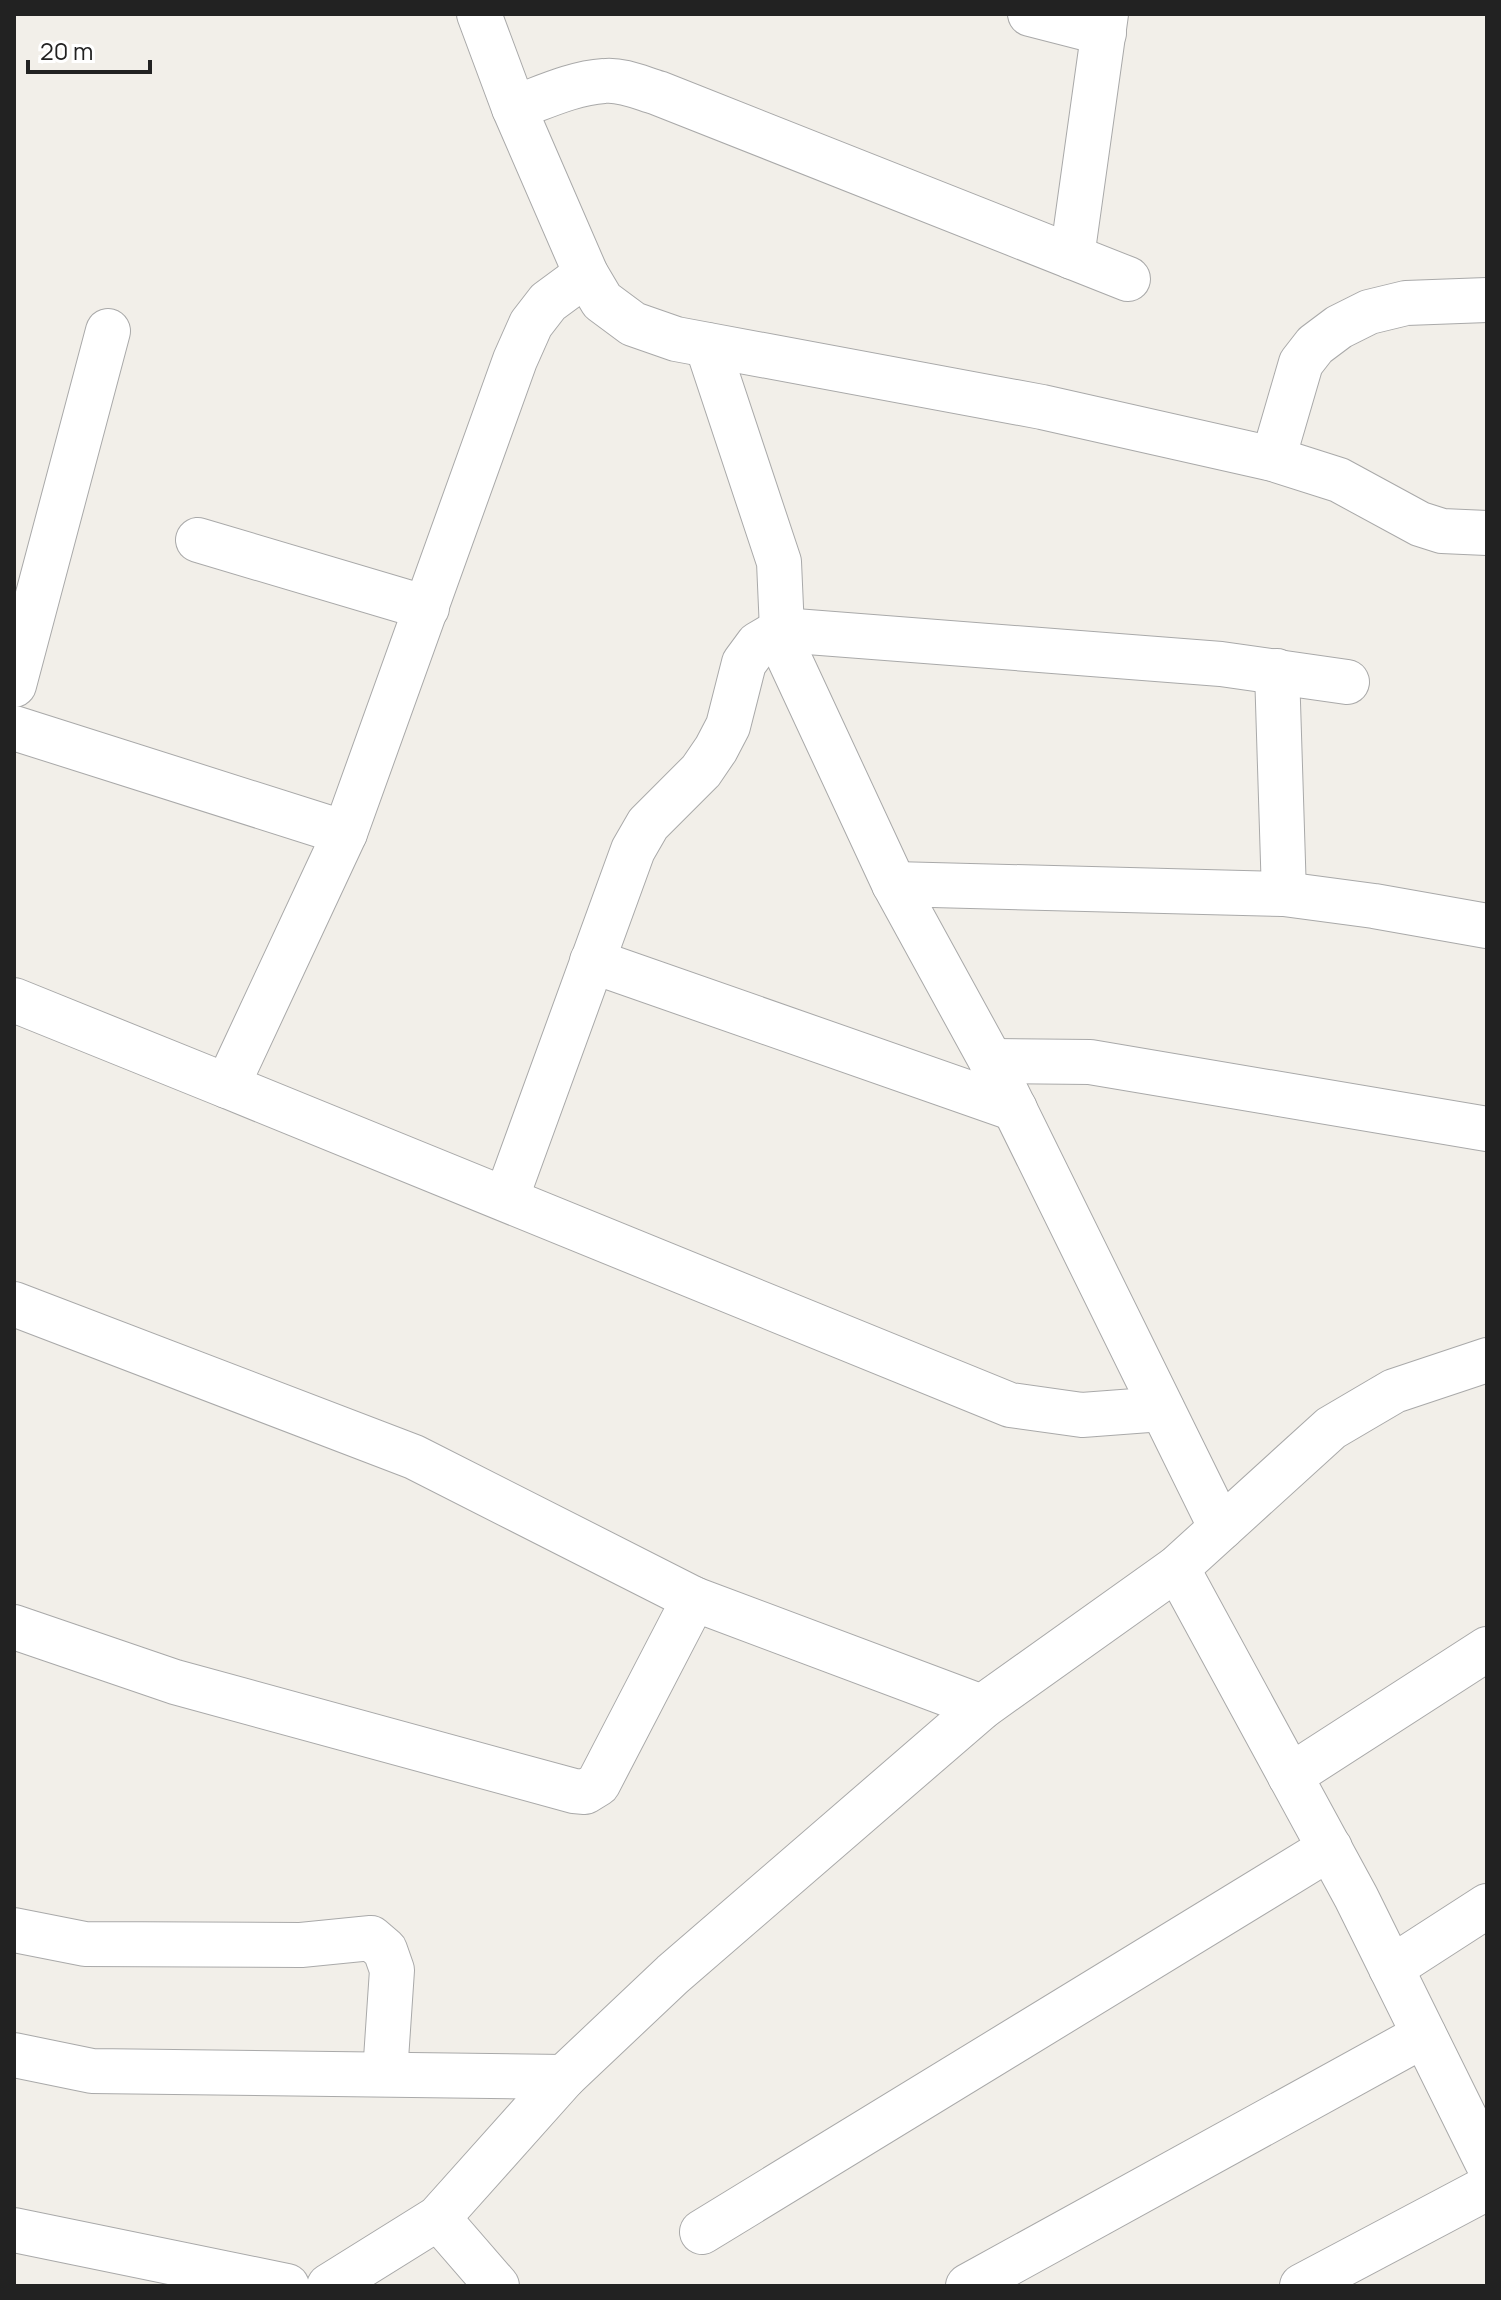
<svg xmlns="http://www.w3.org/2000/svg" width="1501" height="2300" font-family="Manrope,sans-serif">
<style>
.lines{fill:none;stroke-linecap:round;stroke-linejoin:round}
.minor-casing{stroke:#a9a9a9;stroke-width:46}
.minor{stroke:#fff;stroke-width:44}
</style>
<rect width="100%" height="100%" fill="#f2efe9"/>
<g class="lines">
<g class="minor-casing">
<g id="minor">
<path d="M479,14L514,108L586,274L602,301L633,324L676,339L1042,407L1273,459L1339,480L1420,524L1442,531L1487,533"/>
<path d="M1030,14L1104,33"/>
<path d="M514,108C542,98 573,83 604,81C622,79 641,88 658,93L1128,279"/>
<path d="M1072,257L1106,14"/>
<path d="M707,345L779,562L782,630L789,658L894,884L991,1061L1221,1528"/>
<path d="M1273,459L1301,363L1315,345L1339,327L1369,312L1406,303L1487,300"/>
<path d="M198,540L427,608"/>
<path d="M1277,671L1284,894"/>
<path d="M14,685L108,331"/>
<path d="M14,728L345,833L227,1086L14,1000"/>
<path d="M345,833L515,360L531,324L548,302L586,274"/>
<path d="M894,884L1284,894L1374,906L1487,926"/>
<path d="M592,961L1015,1109"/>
<path d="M991,1061L1090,1062L1487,1129"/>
<path d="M227,1086L1010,1405L1082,1415L1162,1409"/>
<path d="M506,1199L633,850L648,824L701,771L716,749L728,726L744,663L758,644L782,630L1221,664L1347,682"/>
<path d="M14,1304L414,1457L694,1599L982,1707"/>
<path d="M1177,1568L1356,1897L1487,2162"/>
<path d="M14,1627L175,1682L574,1791L585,1792L598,1784L694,1599"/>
<path d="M1290,1776L1487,1649"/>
<path d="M14,1930L85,1944L301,1945L371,1938L385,1950L392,1970L385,2074"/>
<path d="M1391,1968L1487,1906"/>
<path d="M14,2055L92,2071L564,2077"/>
<path d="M438,2218L497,2286"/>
<path d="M14,2230L287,2286"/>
<path d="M702,2232L1330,1848"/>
<path d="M329,2286L438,2218L564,2077L673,1974L982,1707L1177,1568L1331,1428L1394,1391L1487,1360"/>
<path d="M968,2286L1424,2035"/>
<path d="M1302,2286L1487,2188"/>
</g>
</g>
<use href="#minor" class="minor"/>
</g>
<rect width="1501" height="2300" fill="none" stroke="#222222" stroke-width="32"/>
<path d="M28 60v12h122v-12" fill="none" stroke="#222222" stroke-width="4"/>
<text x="40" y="60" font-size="24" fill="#222222" stroke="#ffffff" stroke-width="6" paint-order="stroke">20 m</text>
</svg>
